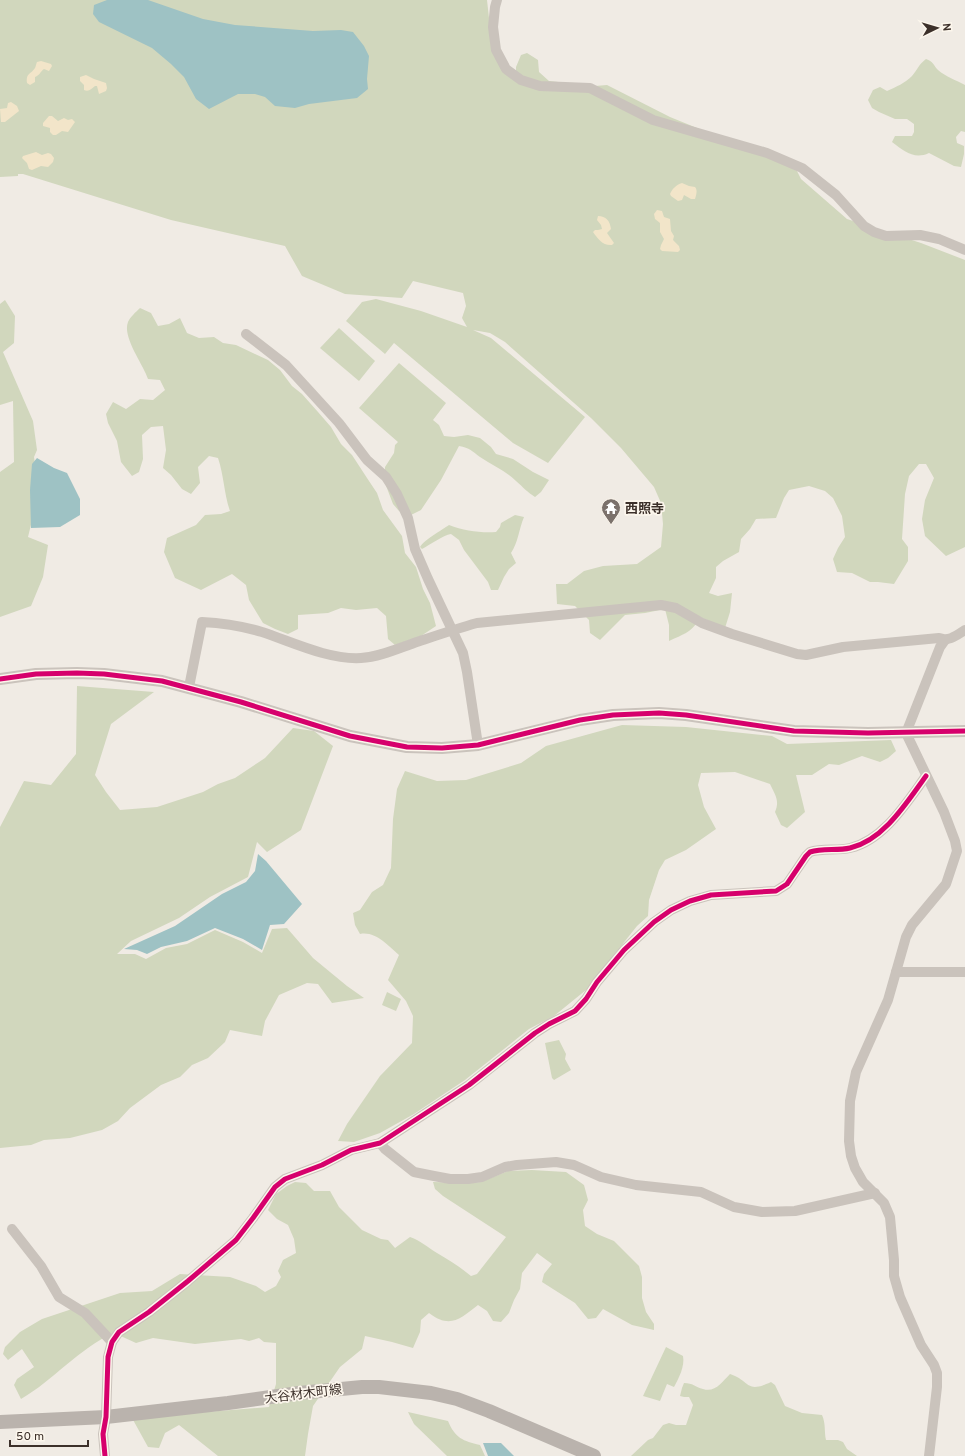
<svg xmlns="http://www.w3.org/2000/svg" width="965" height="1456" font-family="Overpass,'Noto Sans JP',sans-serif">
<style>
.green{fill:#d1d7bd}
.sand{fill:#f2e5c9}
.water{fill:#9ec2c4}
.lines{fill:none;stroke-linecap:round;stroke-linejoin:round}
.minor{stroke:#cac3bc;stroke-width:10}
.tertiary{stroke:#cac3bc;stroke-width:12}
.secondary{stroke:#bab3ad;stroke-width:14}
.cycleway-casing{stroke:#fcf6ec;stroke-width:8}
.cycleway{stroke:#d6006c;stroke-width:5}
.labels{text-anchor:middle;stroke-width:3.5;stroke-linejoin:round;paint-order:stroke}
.poi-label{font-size:13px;font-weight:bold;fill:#3c302a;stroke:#fcf6ec;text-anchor:start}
.street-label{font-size:13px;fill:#3c302a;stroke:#fcf6ec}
</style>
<rect width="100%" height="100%" fill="#f0ebe4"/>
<g class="green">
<path d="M0,0H487L491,36L516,78V67L521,55L527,53L538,60L539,72L549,81L595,86L607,85L670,117L783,163L797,171L801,179L847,219L921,243L965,260V547L946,556L925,536L922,519L925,500L934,478L926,464H919L909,476L905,494L902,539L908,547V561L894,584L878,582H870L852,573L837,572L833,559L838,548L845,537L842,516L833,498L825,491L809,486L789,490L784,498L776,518L756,519L750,529L741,539L739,552L723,561L716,567V578L709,593L718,596L732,593L730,612L725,628L700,617C693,632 684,634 669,641V625L665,609L645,613L625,615L600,640L590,633L589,620L575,606L557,604L556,584H567L584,571L603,566L637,564L661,547L663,524L661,503L654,487L621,448L591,418L505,342L490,333L473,330L491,338L585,417L548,463L513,443L394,343L385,354L346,321L362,302L376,299L421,311L467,327L462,318L466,306L463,293L413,281L402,298L345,294L302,276L285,246L171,220L23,174H18V176L0,177Z"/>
<path d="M926,59C933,61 934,66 938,70C946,77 956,80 965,85V132L961,131L956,137L957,143L964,146V154L961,167L954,166L929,153C914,160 904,151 892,142L895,136H912L914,132V124L907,119H895L879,112L872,108L868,100L873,90L880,87L887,91C896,87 905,83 912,76C918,69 918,65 926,59Z"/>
<path d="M5,300L15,316L14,343L3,352L33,421L37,450L34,457L39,492L28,537L48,545L43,577L31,606L0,617V472L14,462L13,401L0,405V304Z"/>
<path d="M140,308L151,313L158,326L169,324L180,318L187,333L199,338L214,337L223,343L236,345L268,360L280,370L292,386L302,394L318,412L331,427L341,444L352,455L367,478L377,493L383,510L402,536L405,553L416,567L423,589L430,603L436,626L421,636L395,645L388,639L386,616L377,608L356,610L341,608L328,613L298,615V629L288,634L275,629L263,623L249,600L246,585L232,574L201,590L175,578L164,552L167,538L196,525L205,515L221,514L230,511C224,494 224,476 218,458L209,456L198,467L200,483L191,494L182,489L171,475L163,468L166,450L163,426L151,427L142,435L143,459L139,472L132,476L121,462L117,441L108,423L106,414L113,402L126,409L140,399L153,400L165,390L160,380L148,379C143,364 122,337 128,322C130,317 136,312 140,308Z"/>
<path d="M339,328L375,361L359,381L320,348Z"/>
<path d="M399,363L446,403L433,420L439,425L444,436L454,437L468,435L480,438L491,447L496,454L513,459L533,472L549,480L541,492L535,497C527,492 523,487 516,481C506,471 492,465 480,457C472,451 470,448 459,446L441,480L421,510L411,515L399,511L393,504L385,483V467L394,453L395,445L398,442L359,408Z"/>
<path d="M515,515L524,517C519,529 518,543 511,553L516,563L509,569L504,577L498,590H491L488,582L464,550L459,540L451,534C443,535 430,545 422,549L420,547C424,540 442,530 449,525C464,531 481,533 496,532L500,527L501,523Z"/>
<path d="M77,686L154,692L111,724L95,775L106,792L120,810L157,807L203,792L218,784L235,778L265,758L293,728L314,731L333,746L301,830L267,852L257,842L248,877L210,897L179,918L131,941L117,954H135L146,959L166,948L187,944L215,930L243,942L262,953L272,929L287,928L313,958L347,986L364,998L332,1003L318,984L307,983L279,995L265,1021L262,1036L230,1030L225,1042L208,1058L192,1065L180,1077L161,1085L130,1108L118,1121L102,1130L70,1138L44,1140L31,1145L0,1148V827L24,781L51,785L76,754Z"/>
<path d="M622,725L686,727L772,736L787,744L891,740L896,751L888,758L880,762L862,756L839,765L829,764L812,775H796L805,812L787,828L781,825L775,812C780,800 775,795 770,784L735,772L701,773L698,785L704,807L716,829L686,850L665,860L659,870L649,900L648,916L637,926L586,990L554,1016L529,1029L465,1080L414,1114L380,1133L354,1142L338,1141L347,1124L380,1076L412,1043L413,1016L406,1001L388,980L399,955C388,946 376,931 360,934L355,925L353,913L360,910L372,892L383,885L391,868L393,819L397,789L405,771L437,781L466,780L521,763L546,746Z"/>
<path d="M387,992L401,999L396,1011L382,1005Z"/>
<path d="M559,1040L566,1054L565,1059L571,1070L554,1080L552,1078L545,1043Z"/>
<path d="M532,1170L566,1172L584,1185L588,1200L583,1210L585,1226L597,1234L614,1241L639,1266L642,1277V1298L646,1312L654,1324V1330L632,1325L603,1309L596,1318L588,1319L575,1303L542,1282L544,1274L552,1264L537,1253L522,1273L520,1289L514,1300L509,1313L501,1322L493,1321L487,1311L478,1305C460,1319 450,1329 429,1313L421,1320L420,1332L413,1348L392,1342L365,1336L362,1349L340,1367L313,1406L308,1434L305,1456H218L179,1425L165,1433L159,1448L148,1447L132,1418L269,1407L276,1384V1343L264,1342L259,1338L249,1341L241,1339L195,1344L153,1338L136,1343L114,1333C79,1348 54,1380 21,1399L14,1385L17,1379L34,1367L22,1349L8,1360L3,1354L5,1347L20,1332L42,1319L120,1293L152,1291L180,1274L230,1277L256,1286L265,1292L276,1286L281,1277L278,1271L283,1260L296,1253L294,1239L288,1225L277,1219L268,1210L276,1194L287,1186L295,1182L306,1183L314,1191H330L339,1207L362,1230L381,1239L388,1240L395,1248L410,1237C421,1241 427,1247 437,1253C449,1260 460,1267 471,1276L477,1274L506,1237L443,1196L435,1189L433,1182L468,1183L481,1182L508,1171Z"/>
<path d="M666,1347L683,1356C685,1366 679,1378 674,1387L667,1384L660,1401L643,1396Z"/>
<path d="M730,1374C751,1381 745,1394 771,1382L775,1385L785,1406L802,1413L822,1415C826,1424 824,1431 826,1440H838L843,1442L847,1449L857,1456H631L648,1440L653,1438L663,1425L669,1423L676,1425H686L693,1405L689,1397H684L680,1396L682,1388L684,1383C693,1383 695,1387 703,1389C715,1393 722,1382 730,1374Z"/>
<path d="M408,1412L448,1421C455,1438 463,1441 480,1445L485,1456H447L414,1424Z"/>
</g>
<g class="sand">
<path d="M41,61L51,64L52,66L49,71L44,69C40,72 40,75 35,77V82L30,85L27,83C26,73 30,75 35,68C36,66 36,64 37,62Z"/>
<path d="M86,75L94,79L106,83L107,88L106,91L99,94L97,86H95C91,89 89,92 84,90V85L80,81V77Z"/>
<path d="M11,102L17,106L19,111L5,122H1L0,109L7,108L8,103Z"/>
<path d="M49,116H52L58,121L64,118L68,120L72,119L75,122L68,132L62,131L56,135H53L50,132V128L43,126V123Z"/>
<path d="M36,152L42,155L48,153L51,154L54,158L53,162L48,167L41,166L32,170L29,169L27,163L22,158L23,156Z"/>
<path d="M682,183L689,186L695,187C698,190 696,196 695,199H691L684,195L682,200L678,201L671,196L670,194C672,189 676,185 682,183Z"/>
<path d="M657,210L662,211L664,217L670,219L671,231L674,236L673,240L679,246L680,250L678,252L662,251L660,249L661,245L664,239L660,232V223L655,219L654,214Z"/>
<path d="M598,216C606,216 610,221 611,229L607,233L614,243L612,245C603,246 598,239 593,232L595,230H598L602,229L601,225L597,220Z"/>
</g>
<g class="water">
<path d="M107,0H148L203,19L235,25L313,31L341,30L353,32L364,46L369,56L367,79L368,89L357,98L309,104L295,108L275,106L265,97L255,94H238L209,109L196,99L184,77L171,64L152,48L99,22L93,14L94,5Z"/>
<path d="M37,458L54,468L67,473L80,499V515L60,527L31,528L30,490L32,464Z"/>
<path d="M258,854L266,861L302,904L284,924L270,925L262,950L243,939L215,928L187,941L161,947L147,954L137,950L124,949L175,926L222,894L246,882L255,871Z"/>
<path d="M483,1443H501L514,1456H488Z"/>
</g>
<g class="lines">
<g class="minor">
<path d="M497,0L495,7L493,27L496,50L506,69L521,80L540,86L590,88L653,120L767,153L802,168L836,195L864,226L874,232L886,236L920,235L939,239L965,250"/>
<path d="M246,334L286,365L339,423L367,460L386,477L397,494L408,518L415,549L428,579L463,653L467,672L478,745"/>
<path d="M189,687L202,622C223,623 242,626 262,632C292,642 329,660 361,658C379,657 397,649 414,643C435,636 455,629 477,623L661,605L676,608L702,623L732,634L797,654L806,655L843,647L939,638C949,642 957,635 965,630"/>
<path d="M896,972H965"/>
<path d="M380,1143L385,1149L414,1172L434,1176L450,1179H468L482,1177L505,1167L517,1165L556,1162L574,1165L601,1177L636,1185L701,1192L734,1207L762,1212L795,1211L875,1193"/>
<path d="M12,1229L41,1266L59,1297L85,1313L112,1342"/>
<path d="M105,1456L103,1434L106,1417L108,1357L112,1342L119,1332L149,1312L188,1281L236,1240L253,1218L275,1187L285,1179L322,1165L351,1150L380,1143L469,1085L535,1033L549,1024L575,1011L586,999L597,982L624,950L654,922L671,910L690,901L711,895L776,891L787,884L806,856L810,852C823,848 837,851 850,848C884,840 907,802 926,776"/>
<path d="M929,1456L937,1387V1373L934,1365L921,1345L900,1297L894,1276V1260L890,1217L884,1203L863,1182L855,1168L851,1156L849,1141L850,1101L856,1072L888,1000L906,937L912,925L946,884L957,851L955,841L944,812L906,733L940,647L945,640"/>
</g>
<path class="tertiary" d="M0,679L36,674L77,673L104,674L162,681L241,702L350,736L407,747L442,748L478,745L580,720L613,715L659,713L686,715L794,731L868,733L965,731"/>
<path class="secondary" d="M0,1422L106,1417L228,1403L299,1393L362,1387H379L431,1393L457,1399L489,1411L594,1456"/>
<g class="cycleway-casing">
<g id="cycleway">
<path d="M0,679L36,674L77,673L104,674L162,681L241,702L350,736L407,747L442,748L478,745L580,720L613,715L659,713L686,715L794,731L868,733L965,731"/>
<path d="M105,1456L103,1434L106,1417L108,1357L112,1342L119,1332L149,1312L188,1281L236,1240L253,1218L275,1187L285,1179L322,1165L351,1150L380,1143L469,1085L535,1033L549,1024L575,1011L586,999L597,982L624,950L654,922L671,910L690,901L711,895L776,891L787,884L806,856L810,852C823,848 837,851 850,848C884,840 907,802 926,776"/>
</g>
</g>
<use href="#cycleway" class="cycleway"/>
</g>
<defs>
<g id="temple-pin" transform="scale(1)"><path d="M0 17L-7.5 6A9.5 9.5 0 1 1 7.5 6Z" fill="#7b716b" stroke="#fcf6ec"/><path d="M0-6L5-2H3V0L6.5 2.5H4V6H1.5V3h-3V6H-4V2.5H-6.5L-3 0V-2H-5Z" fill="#fff"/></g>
</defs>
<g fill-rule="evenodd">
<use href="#temple-pin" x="611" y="508"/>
</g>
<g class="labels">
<g class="poi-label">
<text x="625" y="513">西照寺</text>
</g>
<g class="street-label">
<text transform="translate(303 1393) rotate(-7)" y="5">大谷材木町線</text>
</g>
</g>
<g transform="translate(937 28) rotate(85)" stroke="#fcf6ec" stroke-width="3" paint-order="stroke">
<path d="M0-3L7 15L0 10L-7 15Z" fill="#3c302a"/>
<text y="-6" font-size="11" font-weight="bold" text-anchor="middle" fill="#3c302a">N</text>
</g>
<path d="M10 1440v6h78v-6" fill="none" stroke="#3c302a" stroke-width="2"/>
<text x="16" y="1440" font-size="12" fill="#3c302a" stroke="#fcf6ec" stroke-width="3" paint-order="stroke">50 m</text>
</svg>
